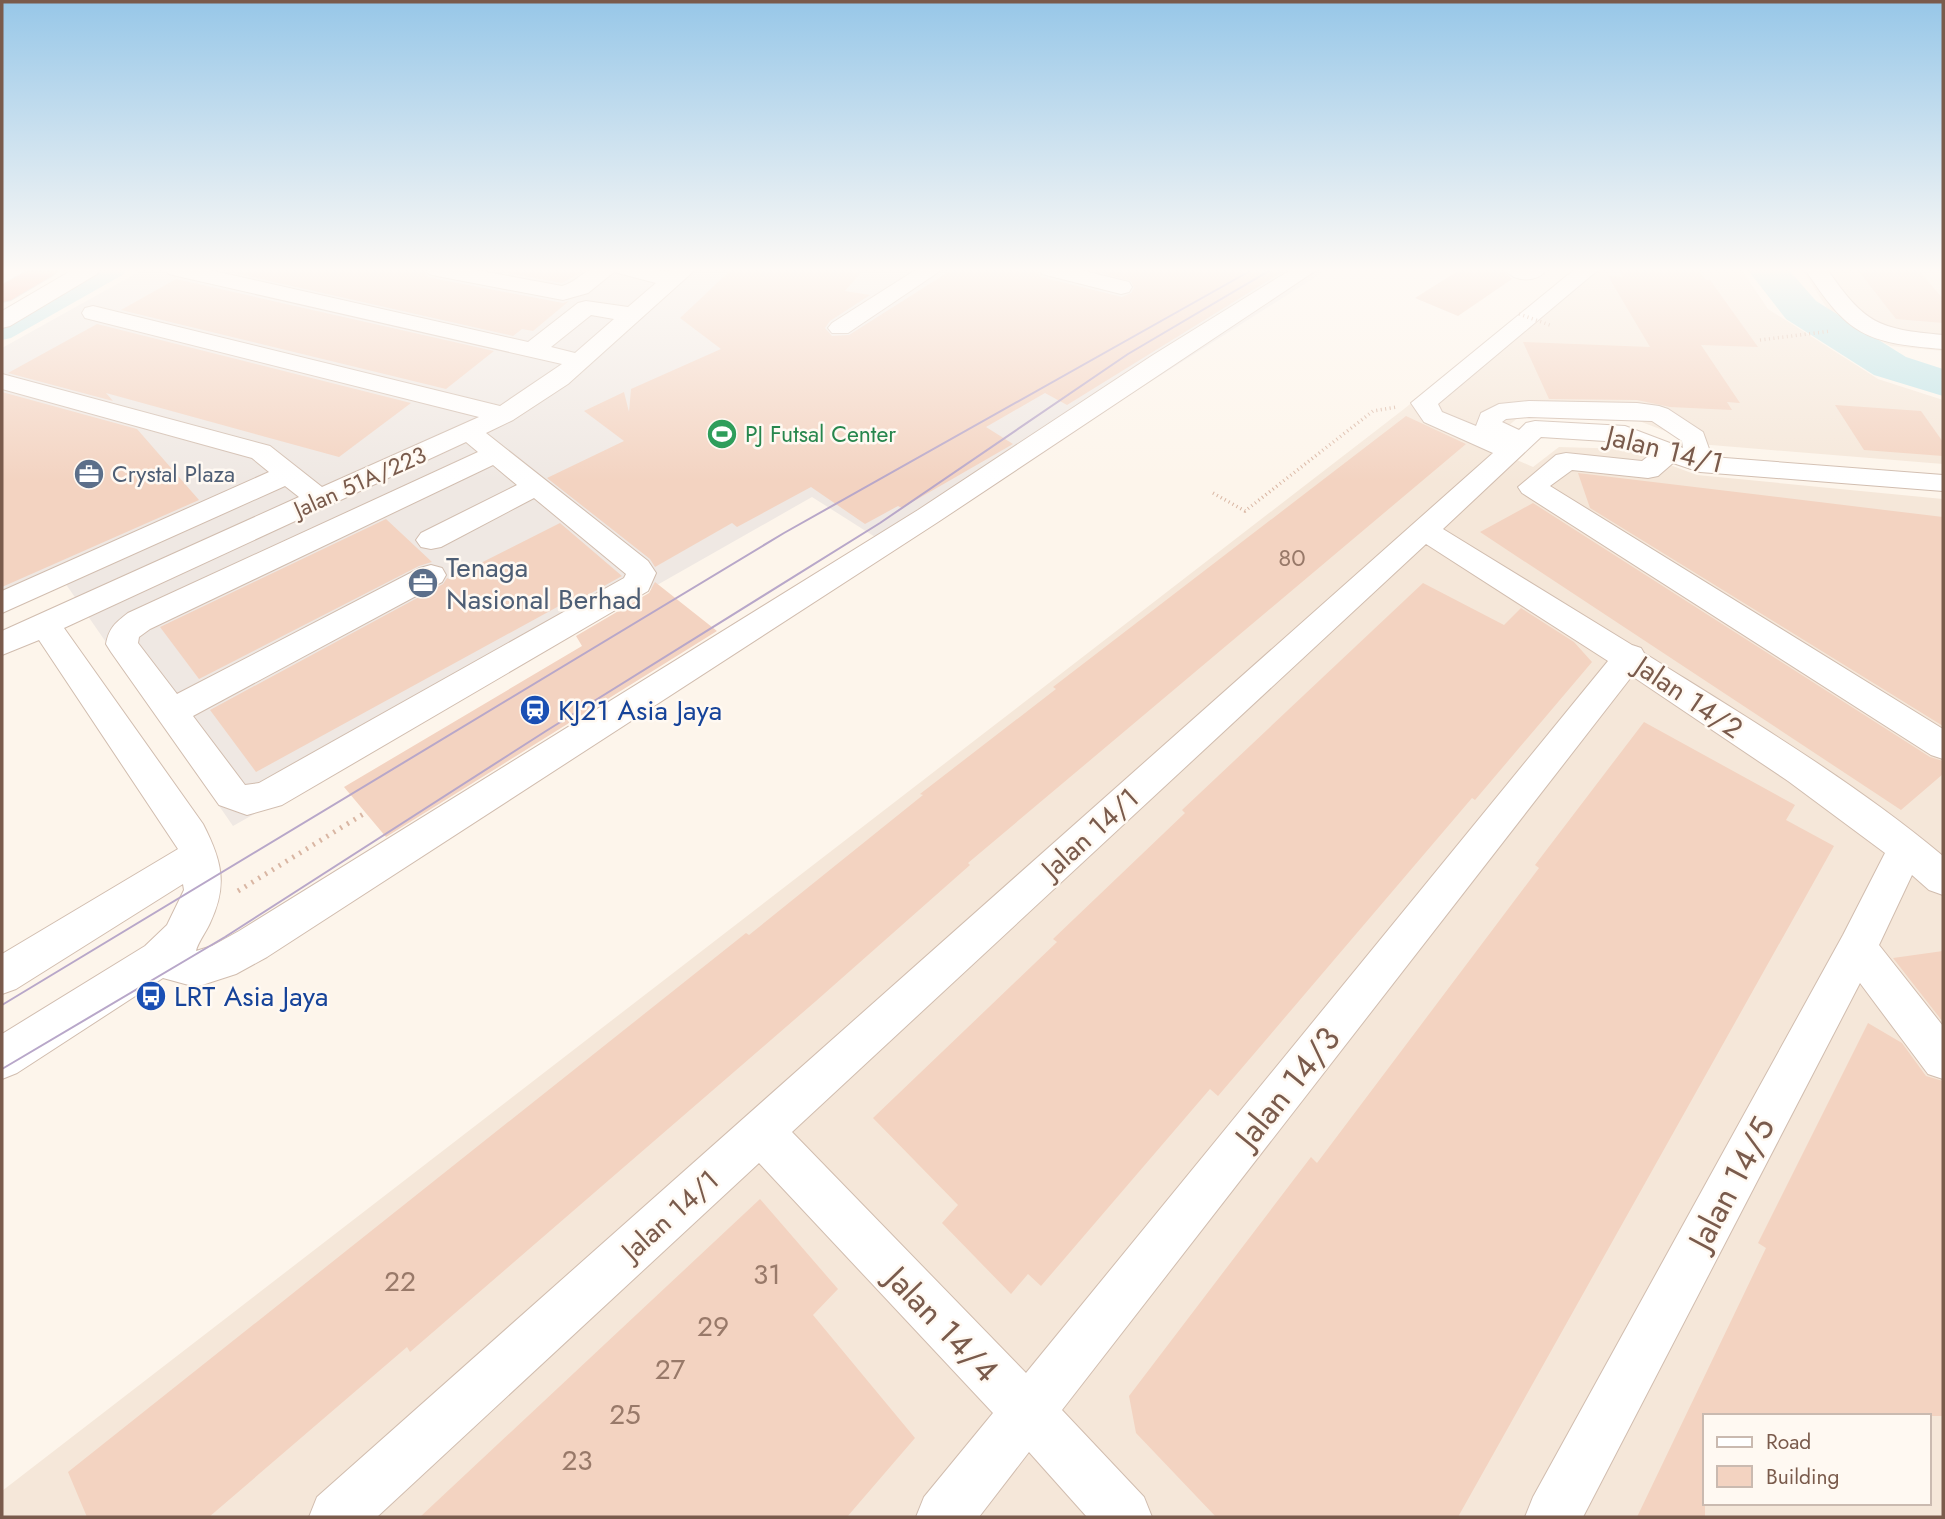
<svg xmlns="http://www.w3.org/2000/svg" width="1945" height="1519" font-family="Jost,sans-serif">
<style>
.residential{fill:#f5e7d9;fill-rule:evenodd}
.industrial{fill:#efe8e3}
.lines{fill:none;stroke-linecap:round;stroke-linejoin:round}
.canal{fill:#bee4e8;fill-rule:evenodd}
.river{fill:#bee4e8;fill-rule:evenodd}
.building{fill:#f3d3c1}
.minor-casing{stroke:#d1bdaf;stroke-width:2}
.highway-casing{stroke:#dad1cd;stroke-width:2}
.path-far1{stroke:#d9b6a3;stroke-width:3.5;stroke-dasharray:1 3.5;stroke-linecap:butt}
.path{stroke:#d9b6a3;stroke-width:5;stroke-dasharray:2 6;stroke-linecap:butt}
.minor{fill:#fff;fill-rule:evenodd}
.highway{fill:#f8b4a1;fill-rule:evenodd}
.tram{stroke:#b8a7c9;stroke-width:2}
.path-bridge{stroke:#d9b6a3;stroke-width:3.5;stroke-dasharray:1 3.5;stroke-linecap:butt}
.labels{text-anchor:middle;stroke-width:5;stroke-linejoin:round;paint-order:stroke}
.far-leisure-label{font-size:23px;fill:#27864d;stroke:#fff9f2;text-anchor:start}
.far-service-label{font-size:23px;fill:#4e5e75;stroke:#fff9f2;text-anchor:start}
.far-street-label{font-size:23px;fill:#7a5b4c;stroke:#fff9f2}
.number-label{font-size:24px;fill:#987969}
.street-label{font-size:28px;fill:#7a5b4c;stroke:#fff9f2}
.service-label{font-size:28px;fill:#4e5e75;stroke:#fff9f2;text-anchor:start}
.transit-label{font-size:28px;fill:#164399;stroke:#fff9f2;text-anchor:start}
.near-number-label{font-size:28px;fill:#987969}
.near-street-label{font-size:33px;fill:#7a5b4c;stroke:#fff9f2}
</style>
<rect width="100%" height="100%" fill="#fdf5eb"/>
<g class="residential">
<path d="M1577,269H1741L1768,309L1878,379L1943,400V464L1699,444L1639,421L1521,415L1485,446L1533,467L1559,447L1627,449L1697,475L1943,499V1517H2V1491L1404,409ZM1705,1416H1929V1503H1705Z"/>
<path d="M1802,269H1943V351L1891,346L1834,319Z"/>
</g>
<path class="industrial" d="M144,269H1328L891,547L812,497L233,826L63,580L2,606V348Z"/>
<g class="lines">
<path class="canal" d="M99,269H127L124,274L11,338L2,340V323Z"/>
<path class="river" d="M1747,269H1788L1816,301L1906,357L1943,369V396L1874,375L1786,319Z"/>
</g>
<g class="building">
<path d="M216,269H423L428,277L437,279L563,303L569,301L533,331L522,329L513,336Z"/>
<path d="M485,269H587L562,283Z"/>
<path d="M732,269H864L845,291L870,295L830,321L825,328L832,336L849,335L953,269H1036L1041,277L1122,297L1131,293L1134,288L1131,281L1086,269H1287L1067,405L1045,393L986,427L1013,444L902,508L898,506L865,524L811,487L737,527L732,523L655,567L650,559L547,478L624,441L584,411L624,392L629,412L631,389L721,349L680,318Z"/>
<path d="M1461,269H1501L1512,279L1458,316L1415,298Z"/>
<path d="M1618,269H1697L1706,280H1710L1758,347L1701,345L1740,403L1727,402L1732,410L1670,407L1637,400L1549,399L1523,342L1650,347L1608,276L1623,277Z"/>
<path d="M1857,269H1918L1943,299V323L1896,319Z"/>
<path d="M176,279L494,351L446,389L121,310Z"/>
<path d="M97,324L411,403L339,457L106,393L113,401L8,373Z"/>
<path d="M2,392L137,429L199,500L2,587Z"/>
<path d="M1835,405L1921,411L1943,442V456L1864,450Z"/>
<path d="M1406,416L1466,444L968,863L970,865L816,1001L410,1352L407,1347L209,1517H87L68,1472L746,933L749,935L923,795L920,794L1056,689L1053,687Z"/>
<path d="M1578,473L1943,517V726L1590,508Z"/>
<path d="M1533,503L1930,757L1943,761V774L1901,810L1480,532Z"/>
<path d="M386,519L432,562L419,566L199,679L160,627Z"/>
<path d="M560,523L622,576L561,610L559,606L256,772L210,710L443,584L447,578L449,579Z"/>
<path d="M655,582L717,631L386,837L344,787L582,646L576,636L649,593Z"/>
<path d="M1423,583L1504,625L1521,608L1574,642L1592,662L1475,800L1472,798L1218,1096L1210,1089L1041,1286L1028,1274L1011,1294L942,1223L958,1205L873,1118L1057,942L1053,939L1185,813L1182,810Z"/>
<path d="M1644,722L1795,805L1786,820L1834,846L1458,1517H1216L1136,1433L1129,1396L1311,1157L1317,1163L1539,868L1535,865Z"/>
<path d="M1943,951V1022L1893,958Z"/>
<path d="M1868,1023L1902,1043L1926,1076L1943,1081V1416H1705V1517H1637L1766,1248L1758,1243Z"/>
<path d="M760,1199L838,1289L813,1315L915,1438L847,1517H420Z"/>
</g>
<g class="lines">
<g class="minor-casing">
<g id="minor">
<path d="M74,269H100L97,274L10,326L2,328V311Z"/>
<path d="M166,269H205L528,342L578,303L586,301L628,307L656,283L614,272L588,293L563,300L437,276L429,274L426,269H471L562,286C574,283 580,274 591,270C603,265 654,269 668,272L672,269H696L568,384L513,420L486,433L648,561L656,573L648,591L282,805L247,815L219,805L111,652L106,644C109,628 115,623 128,613L478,452L466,442L64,628L203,824C222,861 228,885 210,923C206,932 197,944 196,951L212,946L239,931L918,510L1153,355L1292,269H1318L938,522L267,957L236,974L196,987L163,978L17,1073L2,1079V1034L145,946L167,925L184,890L183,884L16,989L2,994V954L178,849L39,640L2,655V631L299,497L285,486L2,613V591L269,472L252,458L2,389V374L270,446L322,487L479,417L85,318L82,313L85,308L93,306L500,406L562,364L177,276L169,274ZM591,315L614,319L575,353L551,347ZM493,465L517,485L421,533L416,540L421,547L431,549L441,547L534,498L626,574L624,578L259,783L245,785L193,716L442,582L446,575L442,568L431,565L420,568L177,694L138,643L139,637L150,629Z"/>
<path d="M917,269H943L848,333H832L828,328L832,323Z"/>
<path d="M1039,269H1076L1129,282L1132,287L1129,292L1121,294L1042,274Z"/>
<path d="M1504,269H1548C1537,283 1515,283 1504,269Z"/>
<path d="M1575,269H1599L1438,404L1442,412L1476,426L1481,413L1499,404L1529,401L1637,403L1659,406L1668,409L1703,432L1712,457L1943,475V491L1700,472L1673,463L1658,476L1648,478L1572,470L1550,486L1943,729V759L1931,755L1522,493L1518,487L1556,455L1566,453L1642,461L1651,454L1621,442L1541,437L1443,529L1632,645L1641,648L1644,653C1746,717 1852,780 1943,856V895L1929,890L1912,875L1879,945L1943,1026V1079L1928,1074L1860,983L1583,1517H1525L1533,1497L1843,935L1885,853L1788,781L1632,676L1062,1410L1144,1497L1152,1517H1087L1029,1452L979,1517H916L924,1497L993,1413L759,1163L377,1517H309L317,1497L1493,453L1424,422L1411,403ZM1529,417L1652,421L1682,441L1683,448L1625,426L1535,421L1526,423L1519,430L1502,422L1506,419ZM1426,544L1608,661L1026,1373L792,1132Z"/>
<path d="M1805,269H1827C1865,324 1878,329 1943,335V349C1865,343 1848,335 1805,269Z"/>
</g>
</g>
<g class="highway-casing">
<path id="highway" d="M30,269H59L55,274L11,300L2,302V285Z"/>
</g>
<g class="path-far1">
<path d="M1760,340L1831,331"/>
<path d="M1213,493L1245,511L1373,411L1397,407"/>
</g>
<path class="path" d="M238,891L365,813"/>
<use href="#minor" class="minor"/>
<use href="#highway" class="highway"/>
<g class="tram">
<path d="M2,1005L784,533L1250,271"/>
<path d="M2,1069L225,937L546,731L880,523L1128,354L1272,269"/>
</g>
<path class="path-bridge" d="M1519,314L1550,325"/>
</g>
<linearGradient id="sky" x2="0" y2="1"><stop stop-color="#97c7e8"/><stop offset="0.56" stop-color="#fefaf6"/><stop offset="1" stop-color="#fefaf6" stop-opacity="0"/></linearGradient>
<rect width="1945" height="482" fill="url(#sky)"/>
<defs>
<g id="stadium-disc" transform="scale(1.575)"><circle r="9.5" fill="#2e9e5b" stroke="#fff9f2"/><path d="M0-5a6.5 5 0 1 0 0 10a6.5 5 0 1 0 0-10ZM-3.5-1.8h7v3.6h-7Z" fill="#fff"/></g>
<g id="office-disc" transform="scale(1.575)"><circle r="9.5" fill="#5c6f8a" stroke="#fff9f2"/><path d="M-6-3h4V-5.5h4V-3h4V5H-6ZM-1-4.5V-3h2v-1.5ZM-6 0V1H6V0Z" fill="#fff"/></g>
<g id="station-disc" transform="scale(1.575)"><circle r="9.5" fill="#1a4fb4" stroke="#fff9f2"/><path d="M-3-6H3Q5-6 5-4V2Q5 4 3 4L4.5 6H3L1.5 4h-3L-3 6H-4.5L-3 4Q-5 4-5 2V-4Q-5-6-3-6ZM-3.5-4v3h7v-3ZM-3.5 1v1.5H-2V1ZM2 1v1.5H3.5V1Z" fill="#fff"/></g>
<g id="bus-disc" transform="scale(1.575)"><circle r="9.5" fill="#1a4fb4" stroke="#fff9f2"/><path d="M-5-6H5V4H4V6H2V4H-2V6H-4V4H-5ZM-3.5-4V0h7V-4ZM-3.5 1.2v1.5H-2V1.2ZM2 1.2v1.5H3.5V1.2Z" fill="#fff"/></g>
</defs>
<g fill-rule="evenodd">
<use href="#stadium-disc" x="722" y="434"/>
<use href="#office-disc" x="89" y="474"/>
<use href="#office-disc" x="423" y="583"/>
<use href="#station-disc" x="535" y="710"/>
<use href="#bus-disc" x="151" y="996"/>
</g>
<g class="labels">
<g class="far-leisure-label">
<text x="745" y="442">PJ Futsal Center</text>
</g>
<g class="far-service-label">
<text x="112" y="482">Crystal Plaza</text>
</g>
<g class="far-street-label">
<text transform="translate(360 482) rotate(-24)" y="8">Jalan 51A/223</text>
</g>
<g class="number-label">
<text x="1292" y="566">80</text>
</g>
<g class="street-label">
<text transform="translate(1665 449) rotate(14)" y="10">Jalan 14/1</text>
<text transform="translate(1689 697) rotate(34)" y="10">Jalan 14/2</text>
<text transform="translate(1090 833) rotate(-42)" y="10">Jalan 14/1</text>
<text transform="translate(670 1215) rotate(-42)" y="10">Jalan 14/1</text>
</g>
<g class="service-label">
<text x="446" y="577">Tenaga<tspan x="446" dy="32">Nasional Berhad</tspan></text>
</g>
<g class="transit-label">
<text x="558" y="720">KJ21 Asia Jaya</text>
<text x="174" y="1006">LRT Asia Jaya</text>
</g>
<g class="near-number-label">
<text x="767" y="1284">31</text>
<text x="400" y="1291">22</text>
<text x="713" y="1336">29</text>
<text x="670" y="1379">27</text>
<text x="625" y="1424">25</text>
<text x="577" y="1470">23</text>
</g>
<g class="near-street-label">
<text transform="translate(1287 1087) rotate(-51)" y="12">Jalan 14/3</text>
<text transform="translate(1731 1183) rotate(-62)" y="12">Jalan 14/5</text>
<text transform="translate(943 1324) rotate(46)" y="12">Jalan 14/4</text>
</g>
</g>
<rect width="1945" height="1519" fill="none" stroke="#7a5b4c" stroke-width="7"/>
<rect x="1703" y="1414" width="228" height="91" fill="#fff9f2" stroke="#cabab0" stroke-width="2"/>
<rect x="1717" y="1437" width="35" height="10" fill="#ffffff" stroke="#cabab0" stroke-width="2"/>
<text x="1766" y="1449" font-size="21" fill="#7a5b4c">Road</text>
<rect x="1717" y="1466" width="35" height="21" fill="#f3d3c1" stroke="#cabab0" stroke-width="2"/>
<text x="1766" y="1484" font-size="21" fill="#7a5b4c">Building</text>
</svg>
